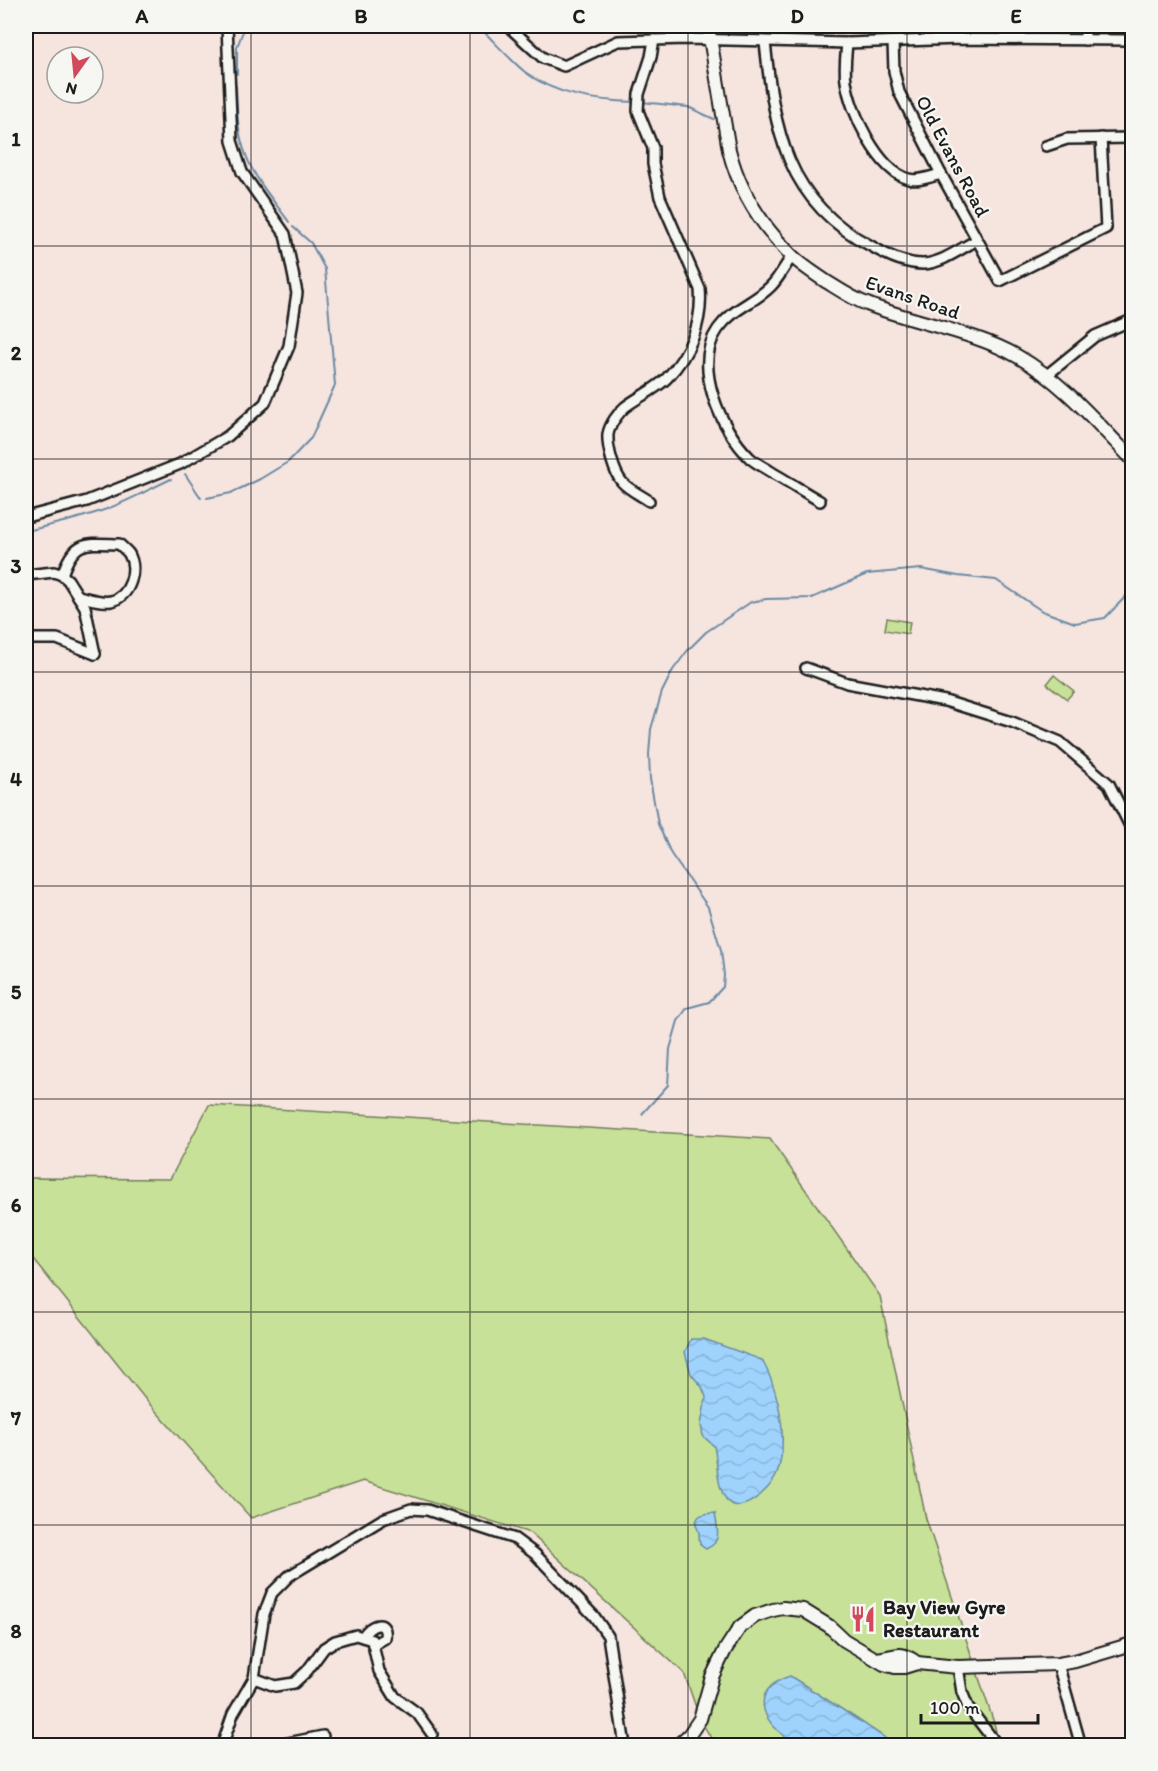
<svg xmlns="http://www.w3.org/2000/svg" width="1158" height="1771" font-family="Itim,sans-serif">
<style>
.grass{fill:#c7e198;stroke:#727e5a;stroke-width:1.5}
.water{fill:url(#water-waves);stroke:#6b8aa3;stroke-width:1.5}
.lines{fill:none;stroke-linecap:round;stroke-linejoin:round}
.stream{stroke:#6b8aa3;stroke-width:2}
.minor-casing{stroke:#1c1c1c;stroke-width:14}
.tertiary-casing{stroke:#1c1c1c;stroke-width:16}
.minor{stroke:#f6f6f2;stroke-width:9}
.tertiary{stroke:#f6f6f2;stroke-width:12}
.grid{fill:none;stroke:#1c1c1c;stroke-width:1.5;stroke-opacity:0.55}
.labels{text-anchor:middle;stroke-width:4.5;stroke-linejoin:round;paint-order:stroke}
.street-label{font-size:20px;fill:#1c1c1c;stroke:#f6f6f2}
.poi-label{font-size:20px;font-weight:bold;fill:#1c1c1c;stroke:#f6f6f2;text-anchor:start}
.neatline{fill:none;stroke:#1c1c1c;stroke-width:2}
.grid-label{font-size:20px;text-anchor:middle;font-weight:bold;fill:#1c1c1c}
</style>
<defs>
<pattern id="water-waves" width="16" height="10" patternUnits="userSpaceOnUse" patternTransform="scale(1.5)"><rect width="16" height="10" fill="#9fd3fd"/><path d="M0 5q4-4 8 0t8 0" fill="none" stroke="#88b5d8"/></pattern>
</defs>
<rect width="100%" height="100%" fill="#f6e4df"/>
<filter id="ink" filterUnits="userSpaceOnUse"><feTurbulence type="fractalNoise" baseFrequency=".0167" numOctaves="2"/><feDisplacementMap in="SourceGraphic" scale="12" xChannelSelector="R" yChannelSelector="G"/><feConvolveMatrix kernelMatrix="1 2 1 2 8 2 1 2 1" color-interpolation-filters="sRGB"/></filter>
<g filter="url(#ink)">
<g class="grass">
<path d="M887,618L910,622L908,634L885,630Z"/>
<path d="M1054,675L1074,691L1067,699L1047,684Z"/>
<path d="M209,1105L770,1139L880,1296L926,1519L994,1723L999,1745H715L700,1719L684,1673L530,1533L363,1481L251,1518L146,1400L26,1250V1178L170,1179Z"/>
</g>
<g class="water">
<path d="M691,1339H704L762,1360C776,1385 784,1420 782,1449C781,1458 780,1468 776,1476C770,1489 739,1519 726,1499C716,1484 718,1464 714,1446L703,1436L701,1425L706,1397L702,1387L691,1374L685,1352Z"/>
<path d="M715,1513C717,1528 723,1542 706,1549C697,1544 700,1542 699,1533C699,1530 696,1527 696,1524C696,1513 707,1514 715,1513Z"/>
<path d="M790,1676L857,1719L884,1737L892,1745C870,1746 848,1746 827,1746C818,1746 807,1747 798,1746C793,1744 787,1739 783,1735C757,1714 754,1688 790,1676Z"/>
</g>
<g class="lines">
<g class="stream">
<path d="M478,26C494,41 508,58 525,72C556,96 597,101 636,102"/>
<path d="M237,74V47L245,26"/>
<path d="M236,86C237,109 237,133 246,155C255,180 274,201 289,222"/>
<path d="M642,102L688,107L714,119"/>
<path d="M185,474L201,498"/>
<path d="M207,498L231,493L260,479L288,462L311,438L335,385L325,269L311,243L293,227"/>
<path d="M26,531C50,525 75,520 98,512C124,504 147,490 171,479"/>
<path d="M642,1114L668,1085L670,1049L678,1021L687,1008L709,1002L723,987L724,975L721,950L708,907L671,854L658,824L650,779L649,754L651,729L662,692L673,670L688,650L706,632L751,602L766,599L812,598L867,574L921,569L958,576L996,580L1042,611L1075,623L1105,618L1132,590"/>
</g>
<g class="minor-casing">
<g id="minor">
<path d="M508,26L543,58L564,66L618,41L686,39L847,43L959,39L1132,40"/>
<path d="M958,26L959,39"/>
<path d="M1085,26V40"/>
<path d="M765,42C774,129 786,202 871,246C886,255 905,264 923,264C942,263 960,249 977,240"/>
<path d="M893,42L894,71L899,92L941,174L1000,281L1106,228L1101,138"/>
<path d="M847,43C846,55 844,69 846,81C850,111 878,171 909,179C918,182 932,176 941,174"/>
<path d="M1046,146L1067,139L1132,138"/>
<path d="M792,256C785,266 779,278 771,286C753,304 734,307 718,329C692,366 721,430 750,458C757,464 766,468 773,473C789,482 804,492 820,501"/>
<path d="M1047,375L1095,336L1132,320"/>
<path d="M649,501C641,495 629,490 622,482C614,473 607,447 608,434C610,424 618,413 625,407C638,397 655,390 667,378C690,354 703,322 700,289L660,197L653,164V148L638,111L639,94L651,57L654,40"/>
<path d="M26,517L87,501L180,464L228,436L265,403L289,346L297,293L285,234L242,172L232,141L227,26"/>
<path d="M26,575L54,572L62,575L68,580L85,607L95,654"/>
<path d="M62,575C74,539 86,543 119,544C122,547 127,551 129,554C138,570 130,597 111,601C100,603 88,598 78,596"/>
<path d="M26,639H57L95,654"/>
<path d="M806,668L847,683L945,701L1012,722L1060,742L1109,784L1132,830"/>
<path d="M363,1637C369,1624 388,1618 385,1638L373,1645"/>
<path d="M1058,1664L1081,1746"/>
<path d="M958,1667L962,1692L968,1707L998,1746"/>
<path d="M254,1678L275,1686L294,1683L307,1671L324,1648L335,1641L356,1635L372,1640L379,1671L395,1697L417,1713L432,1734"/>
<path d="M222,1746L233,1714L254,1678L264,1614L272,1593L289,1576L383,1519L411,1509L427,1510L515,1539L535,1554L594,1616L608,1636L625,1746"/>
<path d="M272,1746L323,1736"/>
</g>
</g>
<g class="tertiary-casing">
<g id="tertiary">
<path d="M708,26L729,150C739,190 762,226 791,255C801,265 815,274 827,282C840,290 853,299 867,304C914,323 973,331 1017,356C1063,382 1096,422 1132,459"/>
<path d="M876,1659C896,1657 899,1649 917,1663"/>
<path d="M677,1746L689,1735L700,1719L712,1677L725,1650L740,1627L755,1616L773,1610L783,1608L803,1610L829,1626L844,1640L884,1664L895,1667H904L917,1663L958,1667L1058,1664L1075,1661L1132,1644"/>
</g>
</g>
<use href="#minor" class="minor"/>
<use href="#tertiary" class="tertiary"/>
</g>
</g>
<path class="grid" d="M251,26V1746M470,26V1746M688,26V1746M907,26V1746M26,246H1132M26,459H1132M26,672H1132M26,886H1132M26,1099H1132M26,1312H1132M26,1525H1132"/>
<defs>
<g id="restaurant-bare" transform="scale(2.07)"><path d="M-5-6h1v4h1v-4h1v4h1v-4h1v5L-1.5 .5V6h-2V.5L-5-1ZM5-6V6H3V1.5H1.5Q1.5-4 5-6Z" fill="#d1495b" stroke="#f6f6f2" stroke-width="2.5" paint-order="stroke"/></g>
</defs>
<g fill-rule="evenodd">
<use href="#restaurant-bare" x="863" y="1619"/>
</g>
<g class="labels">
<g class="street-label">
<text transform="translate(953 156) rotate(62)" y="7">Old Evans Road</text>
<text transform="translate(913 297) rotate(19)" y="7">Evans Road</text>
</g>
<g class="poi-label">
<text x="883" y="1614">Bay View Gyre<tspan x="883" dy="23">Restaurant</tspan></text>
</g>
</g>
<rect width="1158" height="1771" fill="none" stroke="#f6f6f2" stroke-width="66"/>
<g transform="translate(75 75) rotate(195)"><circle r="28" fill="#f6f6f2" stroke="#9f9f9c" stroke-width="1.5"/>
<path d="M0-4.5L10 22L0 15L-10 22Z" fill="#d1495b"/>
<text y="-9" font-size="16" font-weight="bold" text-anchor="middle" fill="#1c1c1c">N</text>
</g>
<path d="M921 1714v9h117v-9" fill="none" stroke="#1c1c1c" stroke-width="3"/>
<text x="930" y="1714" font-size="18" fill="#1c1c1c" stroke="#f6f6f2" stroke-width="4.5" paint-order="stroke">100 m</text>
<rect x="33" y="33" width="1092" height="1705" class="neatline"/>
<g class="grid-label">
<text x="142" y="23">A</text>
<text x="361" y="23">B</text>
<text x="579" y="23">C</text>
<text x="797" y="23">D</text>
<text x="1016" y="23">E</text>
<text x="16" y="146">1</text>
<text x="16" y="360">2</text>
<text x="16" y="573">3</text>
<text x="16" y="786">4</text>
<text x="16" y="999">5</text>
<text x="16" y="1212">6</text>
<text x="16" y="1425">7</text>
<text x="16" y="1638">8</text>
</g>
</svg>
